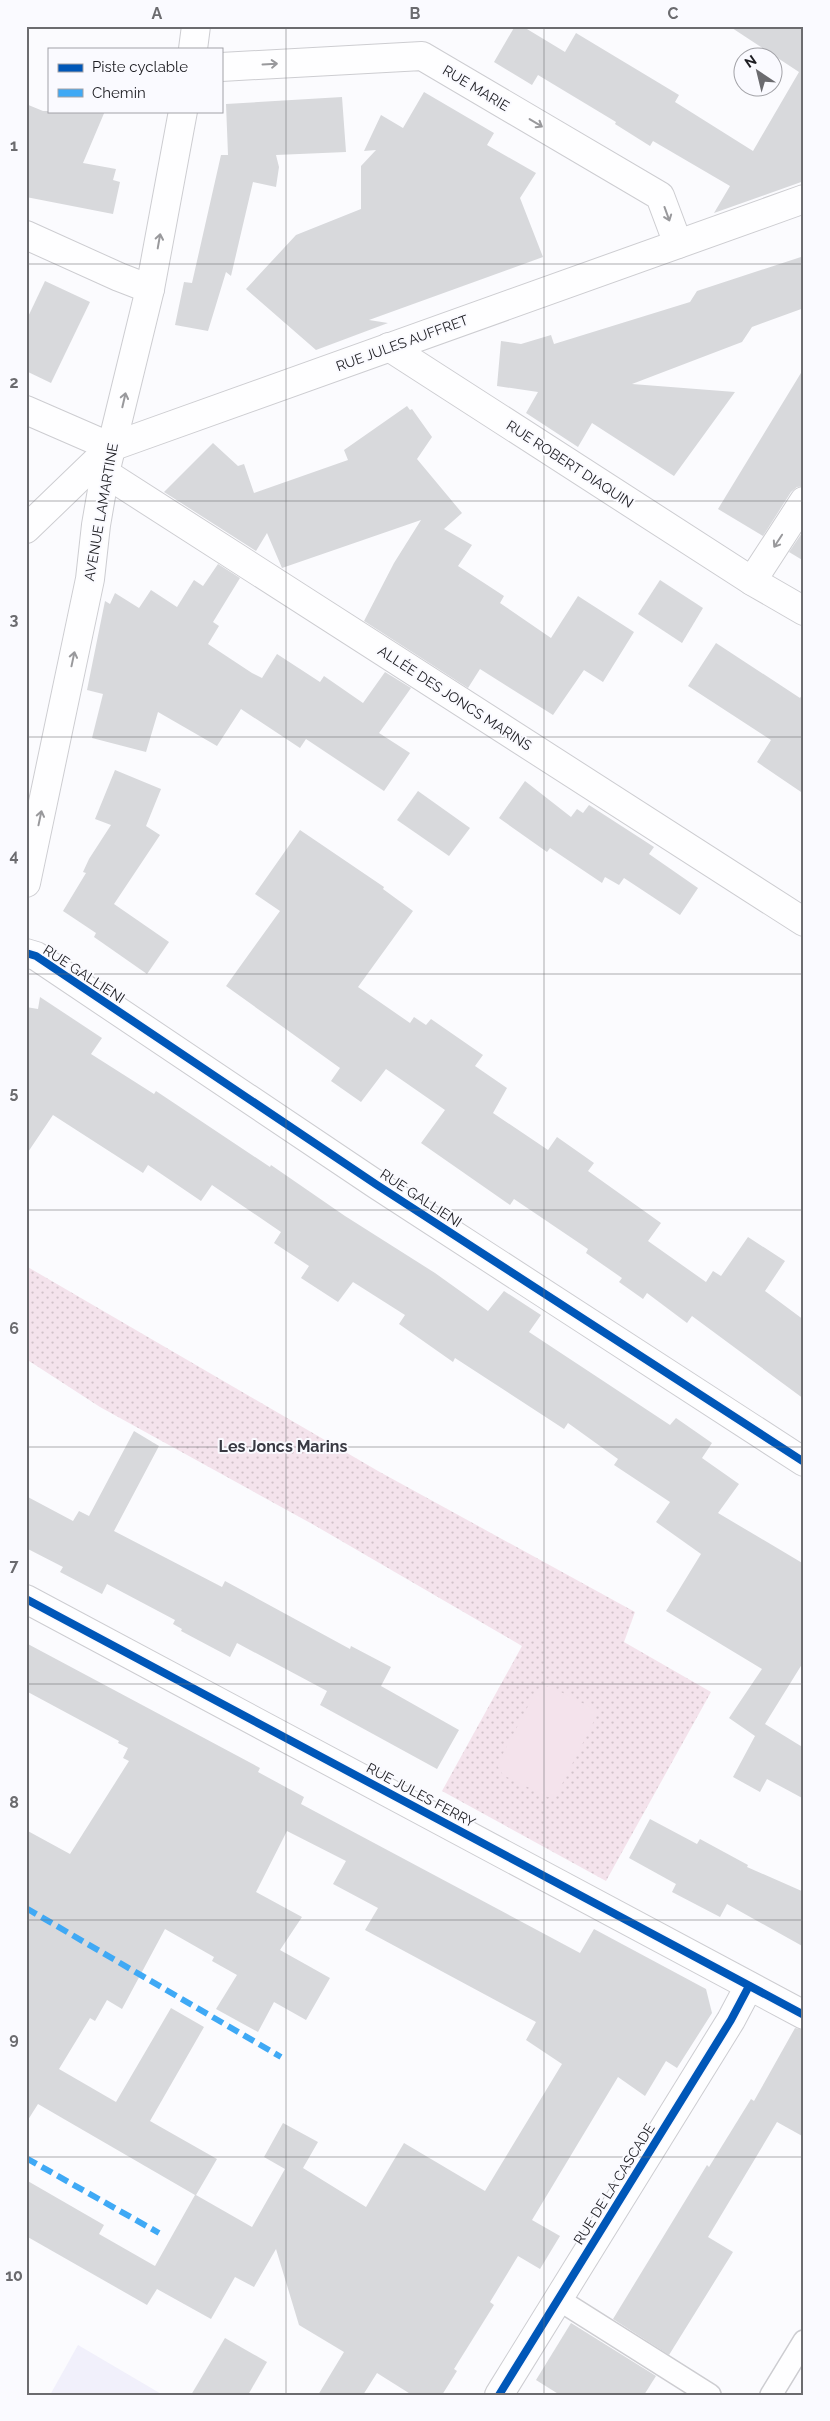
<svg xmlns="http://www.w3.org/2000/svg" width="830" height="2421" font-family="Raleway,sans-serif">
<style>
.built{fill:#f1f0fb}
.park{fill:url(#park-dots)}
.pitch{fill:#f4e3ec}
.building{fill:#d8d9dc;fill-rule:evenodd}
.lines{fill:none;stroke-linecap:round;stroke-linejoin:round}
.lane-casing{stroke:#cdcdd1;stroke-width:24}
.street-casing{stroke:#cdcdd1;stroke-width:30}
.lane{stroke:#fefeff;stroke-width:21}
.street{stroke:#fefeff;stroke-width:28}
.quiet{stroke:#3fa9f5;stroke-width:6;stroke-dasharray:12 6;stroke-linecap:butt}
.cycleway-casing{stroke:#fafaff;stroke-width:11}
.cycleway{stroke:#0057b8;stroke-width:8}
.oneway{stroke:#99999c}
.grid{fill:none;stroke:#6b6b6f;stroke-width:1;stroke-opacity:0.55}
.labels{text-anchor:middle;stroke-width:4;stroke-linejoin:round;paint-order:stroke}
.street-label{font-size:14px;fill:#1d1d22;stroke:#fafaff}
.quarter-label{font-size:16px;font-weight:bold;fill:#393942;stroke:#fafaff}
.neatline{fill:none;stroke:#6b6b6f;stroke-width:2}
.grid-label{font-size:16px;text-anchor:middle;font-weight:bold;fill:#6b6b6f}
</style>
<defs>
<pattern id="park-dots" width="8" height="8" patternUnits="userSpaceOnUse" patternTransform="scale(1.25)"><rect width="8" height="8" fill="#f4e3ec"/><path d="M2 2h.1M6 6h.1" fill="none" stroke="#d1c2ca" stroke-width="1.8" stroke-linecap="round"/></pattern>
</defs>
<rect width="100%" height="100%" fill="#fbfbfe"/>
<path class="built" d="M78,2345L163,2395H50Z"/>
<path class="park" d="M26,1266L378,1471L635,1612L624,1642L711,1692L606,1881L442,1791L522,1646L314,1525L100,1407L26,1359Z"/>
<path class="pitch" d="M549,1686L594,1709V1721L556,1796L548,1797L503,1775L497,1765L536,1691Z"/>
<g class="building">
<path d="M515,26H522L565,52L576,33L679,95L675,102L753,151L799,72L729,26H804V181L714,213L730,186L653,141L650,146L615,124L616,122L538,75L532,85L494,62Z"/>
<path d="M424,92L494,133L487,145L536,173L520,198L543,257L369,320L388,323L316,350L246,289L296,235L361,209V166L376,150L364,151L381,115L403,128Z"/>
<path d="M342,97L346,152L276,155L279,167L276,187L253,182L231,276L226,272L208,331L175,325L184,282L192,283L221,155H228L226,104Z"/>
<path d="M26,104L43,111H105L83,163L116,169L113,180L120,182L113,214L26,197Z"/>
<path d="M804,256V308L752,327L742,342L632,384L735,392L674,476L592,423L578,447L526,413L538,392L497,386L501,341L521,344L551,335L554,344L690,302L697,291Z"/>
<path d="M45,281L90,302L51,383L26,371V321Z"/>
<path d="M804,368V486L797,487L791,492L763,536L718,509Z"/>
<path d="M407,406L410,410L412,409L432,437L417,459L462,513L444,529L472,545L458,566L504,596L500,603L551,638L578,596L634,632L603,682L584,670L553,715L480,669L468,688L364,621L394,563L421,520L282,568L267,533L256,551L164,492L213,443L238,466L244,464L254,493L348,460L344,450Z"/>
<path d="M804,530V561L789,552Z"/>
<path d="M218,564L240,578L213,622L219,626L208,644L252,673L262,678L277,654L320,682L324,676L363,703L385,672L411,688L379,733L410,753L384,791L306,739L300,748L241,709L217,746L158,712L146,752L92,738L103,694L87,690L105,601L110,604L115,593L139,608L151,590L177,607L194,580L203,586Z"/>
<path d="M660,580L703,608L682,643L638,614Z"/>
<path d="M716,643L800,698L804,692V794L757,762L771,740L688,686Z"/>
<path d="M115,770L161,789L146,826L160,835L114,904L169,942L147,974L94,937L96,933L63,911L86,873L83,872L89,859L111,825L95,819Z"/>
<path d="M525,781L571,817L577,809L583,813L589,805L654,847L649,854L698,888L680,915L624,878L619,885L605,877L602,883L550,848L547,852L499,818Z"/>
<path d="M418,791L470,828L449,856L397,820Z"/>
<path d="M300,830L384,887L383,889L413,911L358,987L410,1023L414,1017L426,1025L431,1019L483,1055L475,1066L507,1088L493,1113L548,1150L557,1137L594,1163L588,1171L661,1223L648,1241L706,1282L713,1271L721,1276L748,1237L785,1261L765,1291L804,1320V1399L692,1316L687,1323L647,1293L643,1299L619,1282L622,1278L586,1253L588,1249L514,1199L510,1205L421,1143L445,1110L386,1069L361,1102L331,1081L340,1068L226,986L280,911L255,894Z"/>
<path d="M40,997L102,1038L91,1054L154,1094L156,1091L270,1167L271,1165L345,1216L435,1273L488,1311L504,1291L541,1315L529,1332L670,1425L676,1418L712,1443L702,1458L739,1484L718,1513L804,1564V1661L765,1724L804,1748V1799L767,1779L760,1792L733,1777L755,1736L729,1718L762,1669L666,1611L701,1554L656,1522L670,1502L614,1465L618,1459L568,1423L564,1429L455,1358L453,1362L399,1324L405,1315L353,1282L338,1302L301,1278L309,1266L274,1243L281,1232L212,1185L201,1201L148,1165L143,1173L53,1115L26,1155V1007L38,1009Z"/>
<path d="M134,1431L159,1446L114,1531L222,1587L225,1581L350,1649L351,1646L391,1667L381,1686L459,1730L437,1769L320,1705L327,1691L237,1643L230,1657L181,1631L182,1629L173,1624L175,1620L107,1584L102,1594L60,1572L63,1567L26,1548V1496L73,1521L79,1511L89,1516Z"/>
<path d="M26,1643L260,1768L258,1772L304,1797L301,1804L580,1953L594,1929L706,1989L712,2013L677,2068L666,2061L645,2096L618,2077L532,2220L560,2236L540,2269L518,2256L490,2302L494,2305L454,2369L457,2371L442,2395H412L377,2373L363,2395H318L344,2352L299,2325L276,2249L254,2287L235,2277L211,2319L157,2289L147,2305L26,2236V2180L104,2225L99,2234L155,2266L195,2195L38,2104L26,2123V1830L70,1854L129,1761L123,1758L128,1748L118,1743L119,1741L26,1691ZM287,1831L346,1861L333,1884L378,1908L365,1930L536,2022L526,2040L562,2064L485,2191L404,2143L366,2207L303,2168L318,2142L283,2123L264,2157L285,2169L252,2227L196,2195L217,2159L150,2121L204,2027L171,2008L116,2102L59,2069L90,2018L95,2021L107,2000L122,2009L165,1929L214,1957L212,1961L237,1975L216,2009L258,2032L274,2002L306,2020L330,1978L280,1950L302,1917L256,1892Z"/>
<path d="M650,1819L697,1844L700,1839L748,1865L747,1867L804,1892V1947L727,1904L720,1917L672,1892L676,1884L629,1858Z"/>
<path d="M795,2028L804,2030V2137L777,2122L708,2237L733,2252L669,2355L613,2319L707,2165L709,2167L751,2099L754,2101Z"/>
<path d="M571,2323L656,2376L644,2395H560L536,2380Z"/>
<path d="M225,2338L267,2362L248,2395H191Z"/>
</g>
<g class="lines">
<g class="lane-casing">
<g id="lane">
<path d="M558,2299L710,2395"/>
<path d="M771,2395L804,2341"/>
</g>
</g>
<g class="street-casing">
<g id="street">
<path d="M193,49L196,26"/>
<path d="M221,67L422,56L660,196L678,244"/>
<path d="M26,235L119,277L150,289"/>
<path d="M389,347L752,581L804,611"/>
<path d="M26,410L111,447"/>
<path d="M105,473L804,922"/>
<path d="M26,529L111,447L804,199"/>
<path d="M752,581L804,501"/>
<path d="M26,883L90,579L96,525L105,473L150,289L183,111"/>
<path d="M26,953L36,956L377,1185L804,1462"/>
<path d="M26,1599L804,2015"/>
<path d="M499,2395L731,2020L749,1986"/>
</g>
</g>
<use href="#lane" class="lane"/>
<use href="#street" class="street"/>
<g class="quiet">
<path d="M26,1908L281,2057"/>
<path d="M26,2158L159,2233"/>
</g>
<g class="cycleway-casing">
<g id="cycleway">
<path d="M26,953L36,956L377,1185L804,1462"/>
<path d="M26,1599L804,2015"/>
<path d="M499,2395L731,2020L749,1986"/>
</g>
</g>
<use href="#cycleway" class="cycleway"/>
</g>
<defs><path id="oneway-shaft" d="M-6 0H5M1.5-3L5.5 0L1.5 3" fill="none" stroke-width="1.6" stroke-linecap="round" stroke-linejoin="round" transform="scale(1.25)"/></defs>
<g class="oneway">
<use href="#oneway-shaft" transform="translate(270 64) rotate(-3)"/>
<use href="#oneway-shaft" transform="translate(536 123) rotate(31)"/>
<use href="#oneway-shaft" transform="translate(667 214) rotate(70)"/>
<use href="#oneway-shaft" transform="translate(159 241) rotate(-80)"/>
<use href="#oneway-shaft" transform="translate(124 400) rotate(-77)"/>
<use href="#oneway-shaft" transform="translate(778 541) rotate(123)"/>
<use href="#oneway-shaft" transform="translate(73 659) rotate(-78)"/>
<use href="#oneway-shaft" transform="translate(40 818) rotate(-78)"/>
</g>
<path class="grid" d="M286,26V2395M544,26V2395M26,264H804M26,501H804M26,737H804M26,974H804M26,1210H804M26,1447H804M26,1684H804M26,1920H804M26,2157H804"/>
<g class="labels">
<g class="street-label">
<text transform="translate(476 88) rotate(31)" y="5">RUE MARIE</text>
<text transform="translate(402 343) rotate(-20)" y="5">RUE JULES AUFFRET</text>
<text transform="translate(570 464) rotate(33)" y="5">RUE ROBERT DIAQUIN</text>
<text transform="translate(101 512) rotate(-80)" y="5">AVENUE LAMARTINE</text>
<text transform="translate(455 698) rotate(33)" y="5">ALLÉE DES JONCS MARINS</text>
<text transform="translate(84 974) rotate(33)" y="5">RUE GALLIENI</text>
<text transform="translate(421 1198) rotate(33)" y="5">RUE GALLIENI</text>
<text transform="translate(421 1795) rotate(28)" y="5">RUE JULES FERRY</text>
<text transform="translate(614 2184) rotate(-58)" y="5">RUE DE LA CASCADE</text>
</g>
<g class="quarter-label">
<text x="283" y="1452">Les Joncs Marins</text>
</g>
</g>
<rect width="830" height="2421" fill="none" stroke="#fafaff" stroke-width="55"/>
<rect x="48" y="48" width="175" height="65" fill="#fafaff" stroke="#a2a2a7"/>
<rect x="58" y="64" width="25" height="8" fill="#0057b8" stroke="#a2a2a7"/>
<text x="92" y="72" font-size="15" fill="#1d1d22">Piste cyclable</text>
<rect x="58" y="89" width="25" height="8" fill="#3fa9f5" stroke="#a2a2a7"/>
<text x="92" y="98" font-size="15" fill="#1d1d22">Chemin</text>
<g transform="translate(758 72) rotate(325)"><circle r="24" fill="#fafaff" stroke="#a2a2a7"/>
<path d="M0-4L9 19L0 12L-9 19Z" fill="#6b6b6f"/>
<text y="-8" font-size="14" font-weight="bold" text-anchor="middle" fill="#1d1d22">N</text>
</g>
<rect x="28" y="28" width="774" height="2366" class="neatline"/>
<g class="grid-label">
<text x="157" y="19">A</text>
<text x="415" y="19">B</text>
<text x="673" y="19">C</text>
<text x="14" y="151">1</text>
<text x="14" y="388">2</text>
<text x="14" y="625">3</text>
<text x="14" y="861">4</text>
<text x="14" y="1098">5</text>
<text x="14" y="1334">6</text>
<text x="14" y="1571">7</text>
<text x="14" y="1808">8</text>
<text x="14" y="2044">9</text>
<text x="14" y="2281">10</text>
</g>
</svg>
